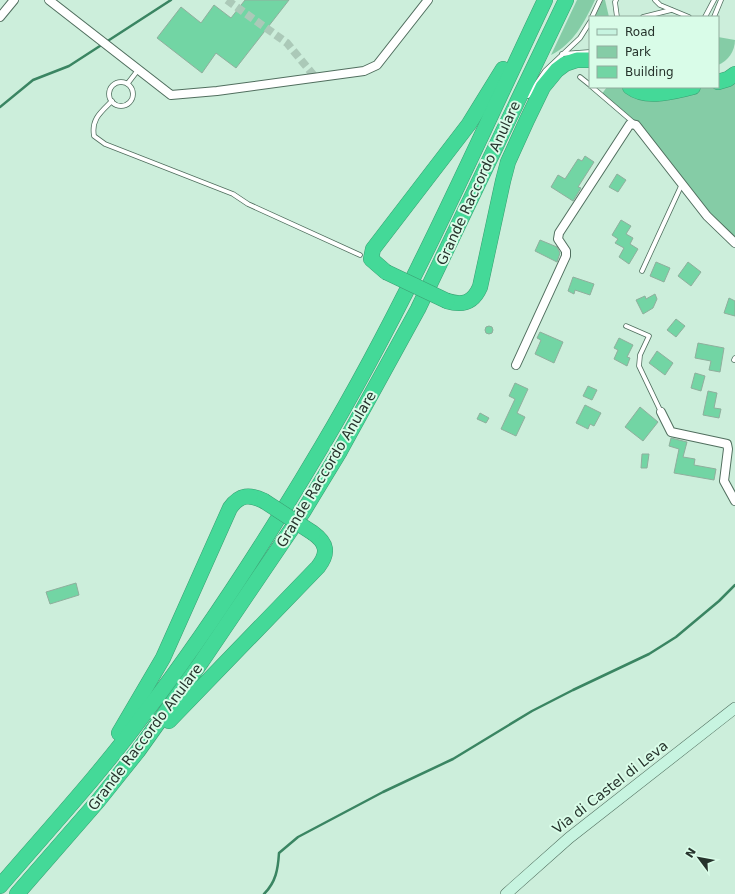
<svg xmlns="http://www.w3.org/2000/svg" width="735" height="894" font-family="'DejaVu Sans',sans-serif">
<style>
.green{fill:#85cca6}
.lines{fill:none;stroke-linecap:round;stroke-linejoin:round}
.stream{stroke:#3a8562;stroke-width:2.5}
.building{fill:#72d5a4;stroke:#8faf9d}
.street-tunnel{stroke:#abc9b8;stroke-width:8;stroke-dasharray:8 4;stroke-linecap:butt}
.lane-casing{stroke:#506e5e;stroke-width:5.5}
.street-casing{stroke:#506e5e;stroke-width:10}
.secondary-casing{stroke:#506e5e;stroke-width:12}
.highway-casing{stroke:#3a9f72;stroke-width:16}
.lane{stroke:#fff;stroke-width:4}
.street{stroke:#fff;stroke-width:8}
.secondary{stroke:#c7f4e0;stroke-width:11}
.highway{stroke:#44d998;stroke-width:15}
.highway-bridge-casing{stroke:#3a9f72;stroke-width:16;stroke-linecap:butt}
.highway-bridge{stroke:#44d998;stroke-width:15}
.labels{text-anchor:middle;stroke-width:4;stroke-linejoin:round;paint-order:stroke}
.street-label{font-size:14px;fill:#26332c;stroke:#d9fce8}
</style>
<rect width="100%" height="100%" fill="#cceedb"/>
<g class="green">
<path d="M577,0H595C584,23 574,43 551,55Z"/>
<path d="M603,0H605L609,17H595Z"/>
<path d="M718,37L735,40C735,51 728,61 718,65Z"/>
<path d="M735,74V245L636,125L601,95L607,87H718Z"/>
</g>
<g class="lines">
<g class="stream">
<path d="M0,107L33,80L69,66L171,0"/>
<path d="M264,894C276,882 278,869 279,853L298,837L383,792L453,759L532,711L573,690L649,654L676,637L719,601L735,585"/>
</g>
</g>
<g class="building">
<path d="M245,0H289L236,68L216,53L202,73L157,38L181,7L201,23L214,5L231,18Z"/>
<path d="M585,156L594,162L578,187L581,188L573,201L551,187L558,175L565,179L578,159L582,161Z"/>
<path d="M617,174L626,180L618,192L609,187Z"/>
<path d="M621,220L631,226L626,234L633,238L630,244L638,249L629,264L619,257L624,248L615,243L618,239L612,235Z"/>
<path d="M540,240L557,247L560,253L557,262L535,251Z"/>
<path d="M656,262L670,268L664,282L650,276Z"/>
<path d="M688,262L701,272L691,286L678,276Z"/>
<path d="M573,277L594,284L590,295L575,290L574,294L568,291Z"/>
<path d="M655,294L657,299L653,308L643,314L636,300L645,296L646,299Z"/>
<path d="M729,298L735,301V316L724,313Z"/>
<path d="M676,319L685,326L676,337L667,330Z"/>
<circle cx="489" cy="330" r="4"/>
<path d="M540,332L563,342L554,363L535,354L541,340L537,338Z"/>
<path d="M619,338L633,345L627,357L630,358L627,366L614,359L618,350L614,348Z"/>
<path d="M698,343L724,348L720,372L709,370L711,361L695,358Z"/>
<path d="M657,351L673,363L665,375L649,363Z"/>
<path d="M695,373L705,376L701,391L691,388Z"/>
<path d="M515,383L528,389L517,413L525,417L516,436L501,429L515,399L509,396Z"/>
<path d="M588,386L597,390L592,400L583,396Z"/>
<path d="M708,391L717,393L714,408L721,409L719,418L703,415Z"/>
<path d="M585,405L601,413L594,426L590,424L588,429L576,423Z"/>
<path d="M640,407L658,422L643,441L625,427Z"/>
<path d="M480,413L489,418L486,423L477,419Z"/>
<path d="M671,438L687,442L683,457L695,459L694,465L716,469L714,480L674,473L679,449L669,446Z"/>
<path d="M642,454H649L647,468H641Z"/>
<path d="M76,583L79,595L50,604L46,592Z"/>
</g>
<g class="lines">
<path class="street-tunnel" d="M227,0L287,43L315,77"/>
<g class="lane-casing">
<g id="lane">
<path d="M616,0L615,2L617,17"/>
<path d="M655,0L660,5L689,17"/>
<path d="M592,17L600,0"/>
<path d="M643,17L671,10"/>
<path d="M705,17L714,0"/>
<path d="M714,17L721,0"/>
<path d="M562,54L590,52"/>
<path d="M580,77L590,85"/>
<circle cx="121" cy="94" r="12"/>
<path d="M128,83L138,70"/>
<path d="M592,87L634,123"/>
<path d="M528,96L545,71L580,38L590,22"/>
<path d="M112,101C101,112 91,119 94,136L105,144L233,194L248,204L360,255"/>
<path d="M642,271L682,184"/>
<path d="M626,326L649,336L640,355L639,366L661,412"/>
<path d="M734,360L735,358"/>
</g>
</g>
<g class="street-casing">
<g id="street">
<path d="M49,0L171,95L217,91L364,71L377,65L428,0"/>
<path d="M0,17L14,0"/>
<path d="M516,365L566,256V251L558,239L559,233L630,124L636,125L707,216L735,243"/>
<path d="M661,412L671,432L727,444L728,449L724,481L735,501"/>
</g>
</g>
<g class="secondary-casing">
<path id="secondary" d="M506,894L569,838L735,708"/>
</g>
<g class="highway-casing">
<g id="highway">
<path d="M718,82L728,79L735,74"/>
<path d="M630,87C647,100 674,91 693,87"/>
<path d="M386,272L371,259L373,249L469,124L503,69"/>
<path d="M447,301C463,306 473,303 480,287L503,181L508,162L527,120L543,87L557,70L565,64L577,60H590"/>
<path d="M169,721L318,567C329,553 327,543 313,533"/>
<path d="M119,733L163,658L230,508C240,494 250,494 264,501"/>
<path d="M0,886C48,830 98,776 142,717C208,631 267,539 322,446C407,303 474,150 545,0"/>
<path d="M17,894L98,801L138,751L202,661L303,512L340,451L418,309L566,0"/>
</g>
</g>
<use href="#lane" class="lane"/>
<use href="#street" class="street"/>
<use href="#secondary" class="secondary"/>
<use href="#highway" class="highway"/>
<g class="highway-bridge-casing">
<g id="highway-bridge">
<path d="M386,272L447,301"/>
<path d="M264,501L313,533"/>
</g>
</g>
<use href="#highway-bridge" class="highway-bridge"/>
</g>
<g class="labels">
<g class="street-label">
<text transform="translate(478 183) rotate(-65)" y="5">Grande Raccordo Anulare</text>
<text transform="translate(326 469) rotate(-59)" y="5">Grande Raccordo Anulare</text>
<text transform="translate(145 737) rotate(-53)" y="5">Grande Raccordo Anulare</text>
<text transform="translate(610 787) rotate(-38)" y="5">Via di Castel di Leva</text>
</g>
</g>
<rect x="589" y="16" width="130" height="72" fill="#d9fce8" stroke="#91ac9d"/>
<rect x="597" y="29" width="20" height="6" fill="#c7f4e0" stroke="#91ac9d"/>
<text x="625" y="36" font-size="12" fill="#26332c">Road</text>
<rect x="597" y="46" width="20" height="12" fill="#85cca6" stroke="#91ac9d"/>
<text x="625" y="56" font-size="12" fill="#26332c">Park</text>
<rect x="597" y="66" width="20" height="12" fill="#72d5a4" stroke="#91ac9d"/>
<text x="625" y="76" font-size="12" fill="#26332c">Building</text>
<g transform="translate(699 858) rotate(302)" stroke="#d9fce8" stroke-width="3" paint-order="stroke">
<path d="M0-3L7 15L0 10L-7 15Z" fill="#26332c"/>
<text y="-6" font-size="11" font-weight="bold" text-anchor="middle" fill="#26332c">N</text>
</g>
</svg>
